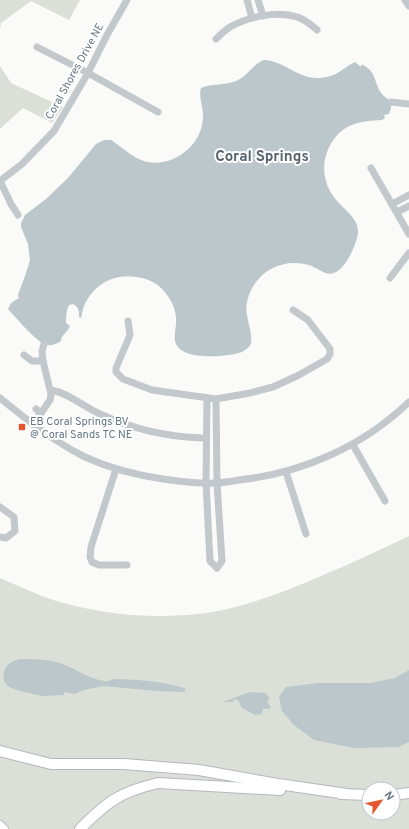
<svg xmlns="http://www.w3.org/2000/svg" width="409" height="829" font-family="Overpass,sans-serif">
<style>
.green{fill:#dadfd7;fill-rule:evenodd}
.water{fill:#bbc7cb}
.lines{fill:none;stroke-linecap:round;stroke-linejoin:round}
.major-casing{stroke:#b5babe;stroke-width:10}
.highway-casing{stroke:#b4b9bd;stroke-width:12}
.minor{stroke:#c3c8cc;stroke-width:7}
.major{stroke:#fff;stroke-width:8}
.highway{stroke:#fff;stroke-width:10}
.poi-dot{fill:#e4572e;stroke:#fff;stroke-width:1.5}
.labels{text-anchor:middle;stroke-width:4;stroke-linejoin:round;paint-order:stroke}
.street-label{font-size:11px;fill:#657683;stroke:#fff}
.poi-label{font-size:11px;fill:#657683;stroke:#fff;text-anchor:start}
.district-label{font-size:15px;font-weight:bold;fill:#57646e;stroke:#fff}
</style>
<rect width="100%" height="100%" fill="#fafaf8"/>
<g class="green">
<path d="M0,0H80L69,20L31,1L1,23L0,29Z"/>
<path d="M0,66L11,83L63,107L52,123L23,108L0,129Z"/>
<path d="M409,536V829H0V578C23,588 46,599 71,605C115,616 160,619 206,613C246,607 284,592 321,576C350,564 380,550 409,536ZM369,789H393V813H369Z"/>
</g>
<g class="water">
<path d="M264,60C288,61 301,85 330,76C339,74 346,66 355,62L361,67V65H363C377,72 374,84 382,94C383,96 387,98 389,100H391V108L389,114L384,115L385,118L382,120C361,121 344,123 332,142C320,161 322,184 337,201C347,212 362,221 357,238C354,249 345,269 334,273C325,276 318,268 309,265C281,257 253,273 247,302C244,316 253,330 251,344C249,347 246,350 242,352C228,357 187,360 178,347C172,340 176,331 176,323C177,310 171,299 163,290C156,282 146,278 136,277C113,273 91,286 83,309C82,312 82,315 81,318L79,317C79,311 79,307 73,304L69,305C66,311 66,317 66,323L70,326C68,332 61,335 61,341C57,344 51,346 46,345C37,342 15,317 8,309L11,303L19,298L18,295L26,273L30,260L28,244L21,227V223L25,215L46,199L68,178L96,144L104,140H111C121,146 129,155 141,160C169,171 202,147 203,118C204,108 198,98 201,88C212,83 224,86 236,81C247,77 253,64 264,60Z"/>
<path d="M20,659C32,659 45,659 56,662C73,666 87,679 105,681C109,682 112,679 117,679C140,680 163,681 186,689L184,692L157,691L103,686L84,690L75,694L64,692V695C57,695 51,696 45,696C40,696 34,694 29,693C17,690 0,688 4,672C6,663 12,662 20,659Z"/>
<path d="M409,670V742L398,747L354,748L314,740L294,725L282,711L279,697L286,687L318,683H371L395,678Z"/>
<path d="M250,692L265,693L269,697V700L267,702L271,707L269,709H263L262,714L255,715L242,708L238,700L234,699L233,702H223Z"/>
</g>
<g class="lines">
<g class="major-casing">
<path id="major" d="M0,825L4,829"/>
</g>
<g class="highway-casing">
<g id="highway">
<path d="M0,751L51,764H124L199,770L278,784L347,794"/>
<path d="M341,794L369,795"/>
<path d="M393,795L409,793"/>
<path d="M80,829C108,801 120,792 158,783L280,790"/>
</g>
</g>
<g class="minor">
<path d="M247,0L252,18"/>
<path d="M258,0L263,16"/>
<path d="M405,0L409,6"/>
<path d="M216,39C221,34 225,30 230,27C248,17 277,10 297,17C305,19 311,25 317,30"/>
<path d="M37,47L88,73L158,112"/>
<path d="M391,102L409,104"/>
<path d="M371,168L409,234"/>
<path d="M0,181L22,164L54,131L88,73L107,35L127,0"/>
<path d="M0,181L11,204L18,215"/>
<path d="M392,204L409,195"/>
<path d="M397,212L409,206"/>
<path d="M390,278L409,253"/>
<path d="M128,321L130,335L116,368V372L123,379L152,390L216,399L250,393L273,387L299,375L327,359L330,354V349L308,320L293,310"/>
<path d="M24,355L32,361H43"/>
<path d="M51,390C69,393 84,407 100,414C133,429 167,437 202,438"/>
<path d="M0,398C27,420 53,441 85,457C109,468 136,475 163,479C177,481 191,483 205,483C216,484 228,482 239,480C302,473 362,447 409,402"/>
<path d="M207,398L206,483L210,561L217,568L222,561L217,483L216,399"/>
<path d="M41,413L50,400L51,394L43,361L42,351L44,344"/>
<path d="M32,424L41,413L36,409"/>
<path d="M353,445L385,501"/>
<path d="M116,469L91,547L90,557L92,562L99,565H127"/>
<path d="M286,472L306,534"/>
<path d="M0,507L14,517L15,531L6,538L0,537"/>
</g>
<use href="#major" class="major"/>
<use href="#highway" class="highway"/>
</g>
<rect class="poi-dot" x="18" y="423" width="8" height="8" rx="2"/>
<g class="labels">
<g class="street-label">
<text transform="translate(74 71) rotate(-61)" y="4">Coral Shores Drive NE</text>
</g>
<g class="poi-label">
<text x="30" y="425">EB Coral Springs BV<tspan x="30" dy="13">@ Coral Sands TC NE</tspan></text>
</g>
<g class="district-label">
<text x="262" y="161">Coral Springs</text>
</g>
</g>
<g transform="translate(381 801) rotate(57)"><circle r="19" fill="#ffffff" stroke="#c1c8cd"/>
<path d="M0-3L7 15L0 10L-7 15Z" fill="#e4572e"/>
<text y="-6" font-size="11" font-weight="bold" text-anchor="middle" fill="#657683">N</text>
</g>
</svg>
